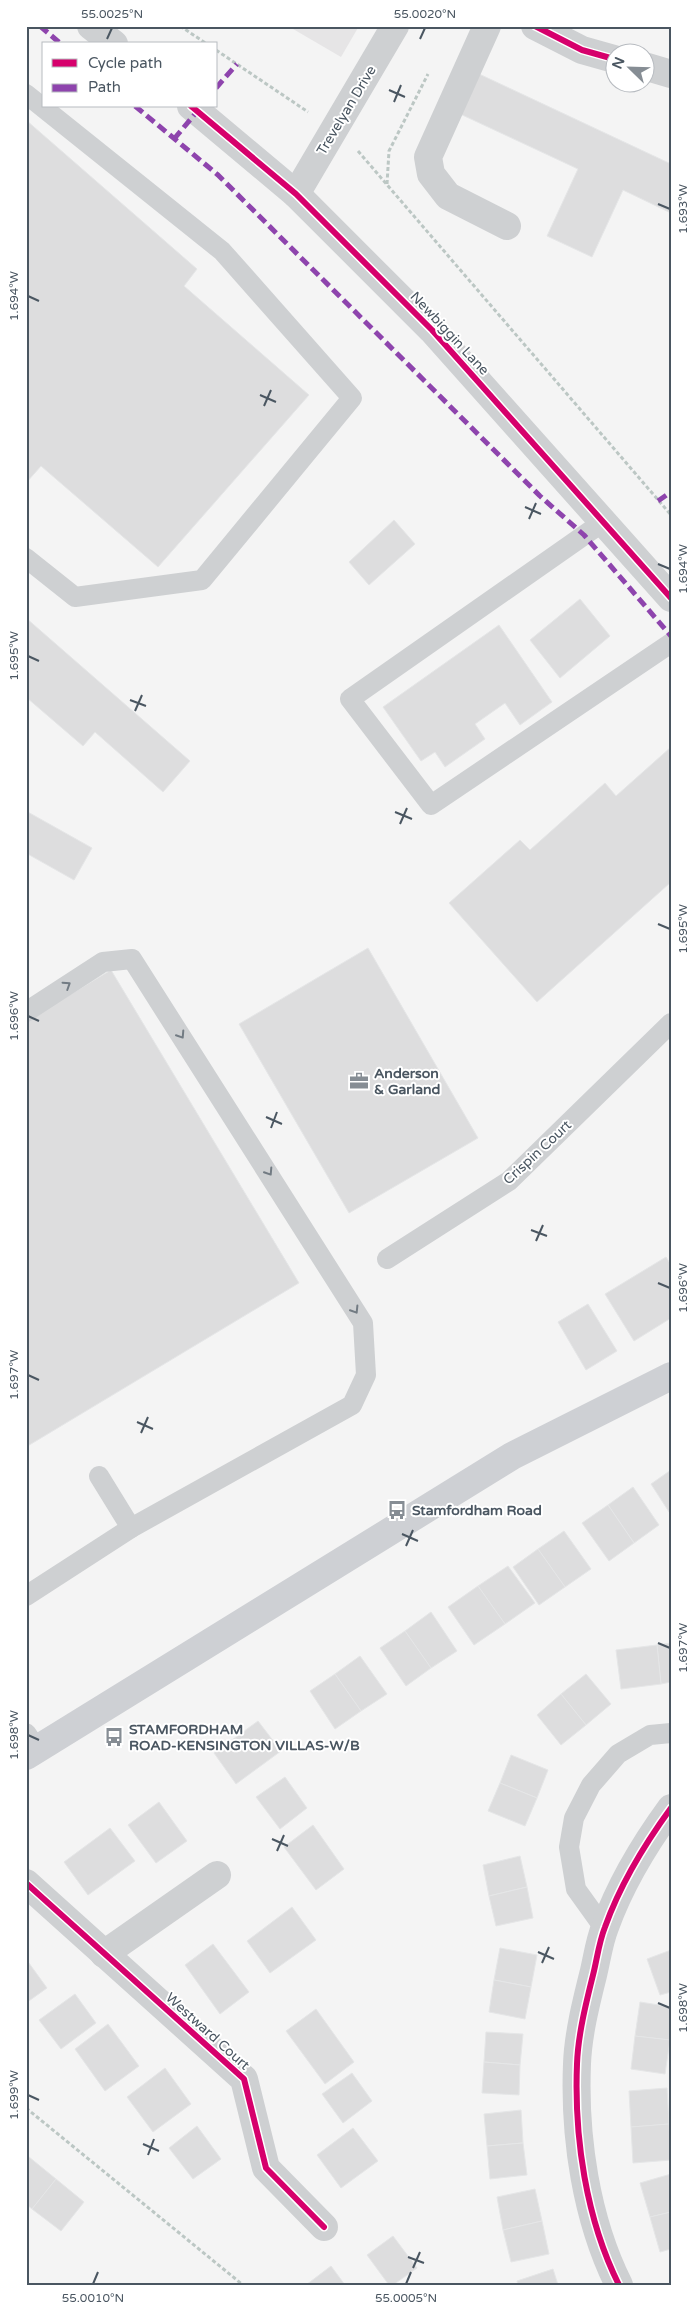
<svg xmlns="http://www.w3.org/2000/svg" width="697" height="2311" font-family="'Varela Round',sans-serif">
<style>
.education{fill:#e6e5e6}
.building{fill:#ddddde;stroke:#e5e6e7}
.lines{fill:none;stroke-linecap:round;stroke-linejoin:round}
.path{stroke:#bcc7c4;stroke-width:3;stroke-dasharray:4 2.5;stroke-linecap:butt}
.service{stroke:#ced0d2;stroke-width:20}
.minor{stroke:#ced0d2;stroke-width:28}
.tertiary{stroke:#ced0d2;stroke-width:28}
.secondary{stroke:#ced0d4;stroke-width:28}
.quiet{stroke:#8e44ad;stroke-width:5;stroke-dasharray:10 5;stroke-linecap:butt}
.cycleway-casing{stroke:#fff;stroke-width:9}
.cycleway{stroke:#d6006c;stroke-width:6}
.oneway{stroke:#727b83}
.ticks{fill:none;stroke:#4a5661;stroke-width:2}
.labels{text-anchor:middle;stroke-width:4;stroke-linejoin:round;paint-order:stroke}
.street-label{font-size:14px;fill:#4a5661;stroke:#fff}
.poi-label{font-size:14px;font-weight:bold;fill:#4a5661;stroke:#fff;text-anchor:start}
.neatline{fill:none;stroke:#4a5661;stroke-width:2}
.ticks-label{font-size:12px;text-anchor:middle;fill:#4a5661}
</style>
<rect width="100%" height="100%" fill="#f4f4f4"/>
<path class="education" d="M288,26H359L341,57Z"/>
<g class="building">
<path d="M477,73L671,164V213L623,190L592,257L547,236L578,169L458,113Z"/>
<path d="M26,120L197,269L184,286L309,395L158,567L41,466L26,483Z"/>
<path d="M394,520L415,544L369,585L349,562Z"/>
<path d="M580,599L610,636L560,678L530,640Z"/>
<path d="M26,618L190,761L163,792L95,732L83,746L26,697Z"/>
<path d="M499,625L552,702L520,725L505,703L475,724L485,739L445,767L435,752L421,761L383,707Z"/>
<path d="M671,747V882L537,1002L449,903L520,840L530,850L605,783L616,796Z"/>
<path d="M26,811L92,848L74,880L26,853Z"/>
<path d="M368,948L478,1138L349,1213L239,1024Z"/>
<path d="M111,970L299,1283L26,1447V1021Z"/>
<path d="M666,1257L671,1265V1318L634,1341L605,1294Z"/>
<path d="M588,1304L617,1351L586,1370L558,1322Z"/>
<path d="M671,1470V1515L651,1484Z"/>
<path d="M633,1487L659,1525L634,1543L608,1505Z"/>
<path d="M608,1505L634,1543L609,1561L582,1523Z"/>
<path d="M564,1531L591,1569L565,1587L538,1549Z"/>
<path d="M538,1549L565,1587L539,1605L513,1567Z"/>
<path d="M508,1566L535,1603L505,1624L478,1586Z"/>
<path d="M478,1586L505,1624L474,1645L448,1607Z"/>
<path d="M431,1612L457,1651L431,1668L405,1631Z"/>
<path d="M405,1631L431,1668L406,1686L380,1648Z"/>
<path d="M671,1643V1682L661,1684L657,1645Z"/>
<path d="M657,1645L661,1684L621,1689L616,1650Z"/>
<path d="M360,1656L387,1694L361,1711L335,1674Z"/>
<path d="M335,1674L361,1711L335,1729L310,1691Z"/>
<path d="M586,1674L611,1704L586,1725L561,1694Z"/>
<path d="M561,1694L586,1725L561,1745L537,1715Z"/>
<path d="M258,1721L281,1751L236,1784L214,1753Z"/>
<path d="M511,1755L548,1770L537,1798L500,1783Z"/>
<path d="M285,1777L307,1808L280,1829L256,1797Z"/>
<path d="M500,1783L537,1798L525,1826L488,1811Z"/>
<path d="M159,1802L187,1841L156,1863L128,1825Z"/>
<path d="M313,1825L344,1869L316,1890L284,1847Z"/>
<path d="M110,1828L135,1861L88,1895L64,1862Z"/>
<path d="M520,1856L527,1887L489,1896L483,1865Z"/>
<path d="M527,1887L533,1918L496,1926L489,1896Z"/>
<path d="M292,1907L316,1940L270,1973L247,1941Z"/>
<path d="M213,1944L249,1992L220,2014L185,1965Z"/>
<path d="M500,1948L537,1955L531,1987L494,1980Z"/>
<path d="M671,1950V1992L660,1995L647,1959Z"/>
<path d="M26,1959L47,1988L26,2003Z"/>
<path d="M494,1980L531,1987L525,2019L489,2012Z"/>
<path d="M75,1994L96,2023L61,2049L39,2020Z"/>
<path d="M640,2002L671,2007L670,2040L635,2036Z"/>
<path d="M316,2009L354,2062L325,2084L286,2031Z"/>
<path d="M108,2024L139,2066L105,2091L75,2049Z"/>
<path d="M486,2032L523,2034L520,2065L484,2062Z"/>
<path d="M635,2036L670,2040L665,2074L631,2069Z"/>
<path d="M484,2062L520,2065L519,2095L482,2093Z"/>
<path d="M165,2068L191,2104L153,2132L127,2097Z"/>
<path d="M352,2073L372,2101L343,2123L322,2094Z"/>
<path d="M667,2088L669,2124L631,2127L629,2091Z"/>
<path d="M521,2110L523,2143L487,2146L484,2114Z"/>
<path d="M669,2124L671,2160L633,2163L631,2127Z"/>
<path d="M197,2126L221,2159L193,2179L169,2148Z"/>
<path d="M353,2128L378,2161L341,2188L317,2155Z"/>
<path d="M523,2143L527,2175L490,2179L487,2146Z"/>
<path d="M29,2157L56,2179L32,2209L26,2204V2160Z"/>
<path d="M671,2174V2212L650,2217L640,2183Z"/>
<path d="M56,2179L84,2202L61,2231L32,2209Z"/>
<path d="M535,2189L542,2221L503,2230L497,2197Z"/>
<path d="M671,2212V2249L660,2252L650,2217Z"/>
<path d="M542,2221L549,2254L511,2262L503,2230Z"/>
<path d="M393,2236L417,2268L393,2285H389L367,2255Z"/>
<path d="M331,2266L345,2285H306Z"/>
<path d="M553,2269L558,2285H518L517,2281Z"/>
</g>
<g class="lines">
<g class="path">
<path d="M180,26L207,44"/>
<path d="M216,50L308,112"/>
<path d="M358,151L671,515"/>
<path d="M387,184L389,151L428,74"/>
<path d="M26,2108L243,2285"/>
</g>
<g class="service">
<path d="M26,94L222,251L352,398L202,580L75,597L26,558"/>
<path d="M603,522L350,699L431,805L671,643"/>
<path d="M26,1012L103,962L132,959L363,1323L366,1375L352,1405L131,1528"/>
<path d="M387,1259L509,1181L671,1023"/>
<path d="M26,1596L131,1528L99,1476"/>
<path d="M26,1733L37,1749"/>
<path d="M604,1928L576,1889L569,1847L574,1818L591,1785L618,1754L650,1735L671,1733"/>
</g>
<g class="minor">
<path d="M487,26L428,157L431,174L448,196L507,226"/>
<path d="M535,26L582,50L614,59"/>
<path d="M644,66L671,74"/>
<path d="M26,1883L244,2079L266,2168L324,2227"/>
<path d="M104,1954L217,1875"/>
<path d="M619,2285C586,2219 574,2137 577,2064C578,2035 586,2003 593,1975C597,1959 599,1942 605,1927C620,1885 644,1845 671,1808"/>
</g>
<g class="tertiary">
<path d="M91,26L114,44"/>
<path d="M191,106L296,194L432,330L671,598"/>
<path d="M296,194L395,26"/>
</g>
<path class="secondary" d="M26,1756L512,1456L671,1376"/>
<g class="quiet">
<path d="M40,26L61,44"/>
<path d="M216,88L237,64"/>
<path d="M135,106L218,175L540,496L584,535L671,636"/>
<path d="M174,139L200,108"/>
<path d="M658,501L671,492"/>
</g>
<g class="cycleway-casing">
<g id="cycleway">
<path d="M535,26L582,50L614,59"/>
<path d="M191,106L296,194L432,330L671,598"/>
<path d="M26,1883L244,2079L266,2168L324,2227"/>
<path d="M619,2285C586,2219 574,2137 577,2064C578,2035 586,2003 593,1975C597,1959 599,1942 605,1927C620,1885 644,1845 671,1808"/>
</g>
</g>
<use href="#cycleway" class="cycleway"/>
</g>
<defs><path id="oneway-chevron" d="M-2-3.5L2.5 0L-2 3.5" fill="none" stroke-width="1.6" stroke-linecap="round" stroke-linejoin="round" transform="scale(1.25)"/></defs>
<g class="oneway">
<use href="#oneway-chevron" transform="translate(67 985) rotate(-33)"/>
<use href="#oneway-chevron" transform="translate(181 1035) rotate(57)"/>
<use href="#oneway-chevron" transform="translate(269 1172) rotate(57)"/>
<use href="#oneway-chevron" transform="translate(355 1310) rotate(58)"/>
</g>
<path class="ticks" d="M107,39L112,28M420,39L425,28M389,90L405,97M394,102L401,85M658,204L670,209M28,296L39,301M260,395L276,402M264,406L271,390M525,507L541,514M529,519L536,503M658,564L670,569M28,656L39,661M130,700L146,706M135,711L142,695M395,812L412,819M400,824L407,808M658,924L670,929M28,1016L39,1021M266,1117L282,1124M271,1128L277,1112M531,1230L547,1236M536,1241L543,1225M658,1283L670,1288M28,1375L39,1380M137,1422L153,1429M141,1433L148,1417M402,1534L418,1541M406,1546L413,1530M658,1643L670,1648M28,1735L39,1740M272,1839L288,1846M277,1851L284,1835M538,1952L554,1959M542,1963L549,1947M658,2003L670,2008M28,2095L39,2100M143,2144L159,2151M148,2155L154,2139M408,2257L424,2263M413,2268L420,2252M93,2284L98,2272M406,2284L411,2272"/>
<defs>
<g id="office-bare" transform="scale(1.5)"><path d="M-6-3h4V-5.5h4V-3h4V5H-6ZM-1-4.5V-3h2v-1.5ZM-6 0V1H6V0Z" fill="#868d94" stroke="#fff" stroke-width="2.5" paint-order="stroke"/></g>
<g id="bus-bare" transform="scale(1.5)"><path d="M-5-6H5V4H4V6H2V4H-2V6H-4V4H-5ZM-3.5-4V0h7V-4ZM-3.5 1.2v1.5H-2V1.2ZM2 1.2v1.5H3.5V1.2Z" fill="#868d94" stroke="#fff" stroke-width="2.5" paint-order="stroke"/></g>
</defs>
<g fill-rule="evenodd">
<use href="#office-bare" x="359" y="1081"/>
<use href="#bus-bare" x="397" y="1510"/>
<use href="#bus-bare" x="114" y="1737"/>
</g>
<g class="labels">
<g class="street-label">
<text transform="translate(346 110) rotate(-59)" y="5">Trevelyan Drive</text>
<text transform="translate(450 333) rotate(47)" y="5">Newbiggin Lane</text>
<text transform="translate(537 1152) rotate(-43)" y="5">Crispin Court</text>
<text transform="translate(208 2031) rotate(42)" y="5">Westward Court</text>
</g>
<g class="poi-label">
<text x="374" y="1078">Anderson<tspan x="374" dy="16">&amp; Garland</tspan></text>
<text x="412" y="1515">Stamfordham Road</text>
<text x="129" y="1734">STAMFORDHAM<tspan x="129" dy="16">ROAD-KENSINGTON VILLAS-W/B</tspan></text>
</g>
</g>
<rect width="697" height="2311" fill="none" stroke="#ffffff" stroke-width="55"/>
<rect x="42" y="42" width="175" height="65" fill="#ffffff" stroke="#b7bbc0"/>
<rect x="52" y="59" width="25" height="8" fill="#d6006c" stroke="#b7bbc0"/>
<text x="88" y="68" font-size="15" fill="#4a5661">Cycle path</text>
<rect x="52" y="84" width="25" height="8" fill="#8e44ad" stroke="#b7bbc0"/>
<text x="88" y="92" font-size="15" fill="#4a5661">Path</text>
<g transform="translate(630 68) rotate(293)"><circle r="24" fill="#ffffff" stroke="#b7bbc0"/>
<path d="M0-4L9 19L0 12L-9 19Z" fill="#868d94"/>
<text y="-8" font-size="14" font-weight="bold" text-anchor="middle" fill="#4a5661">N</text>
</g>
<rect x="28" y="28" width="642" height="2256" class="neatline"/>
<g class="ticks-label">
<text x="112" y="18">55.0025°N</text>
<text x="425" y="18">55.0020°N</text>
<text transform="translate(683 209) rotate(-90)" y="4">1.693°W</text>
<text transform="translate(14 296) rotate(-90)" y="4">1.694°W</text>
<text transform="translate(683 569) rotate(-90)" y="4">1.694°W</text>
<text transform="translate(14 656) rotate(-90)" y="4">1.695°W</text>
<text transform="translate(683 929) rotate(-90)" y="4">1.695°W</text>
<text transform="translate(14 1016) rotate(-90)" y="4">1.696°W</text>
<text transform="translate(683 1288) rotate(-90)" y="4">1.696°W</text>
<text transform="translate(14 1375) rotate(-90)" y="4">1.697°W</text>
<text transform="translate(683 1648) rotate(-90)" y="4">1.697°W</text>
<text transform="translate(14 1735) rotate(-90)" y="4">1.698°W</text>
<text transform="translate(683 2008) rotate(-90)" y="4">1.698°W</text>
<text transform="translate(14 2095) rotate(-90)" y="4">1.699°W</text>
<text x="93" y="2302">55.0010°N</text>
<text x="406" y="2302">55.0005°N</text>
</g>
</svg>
